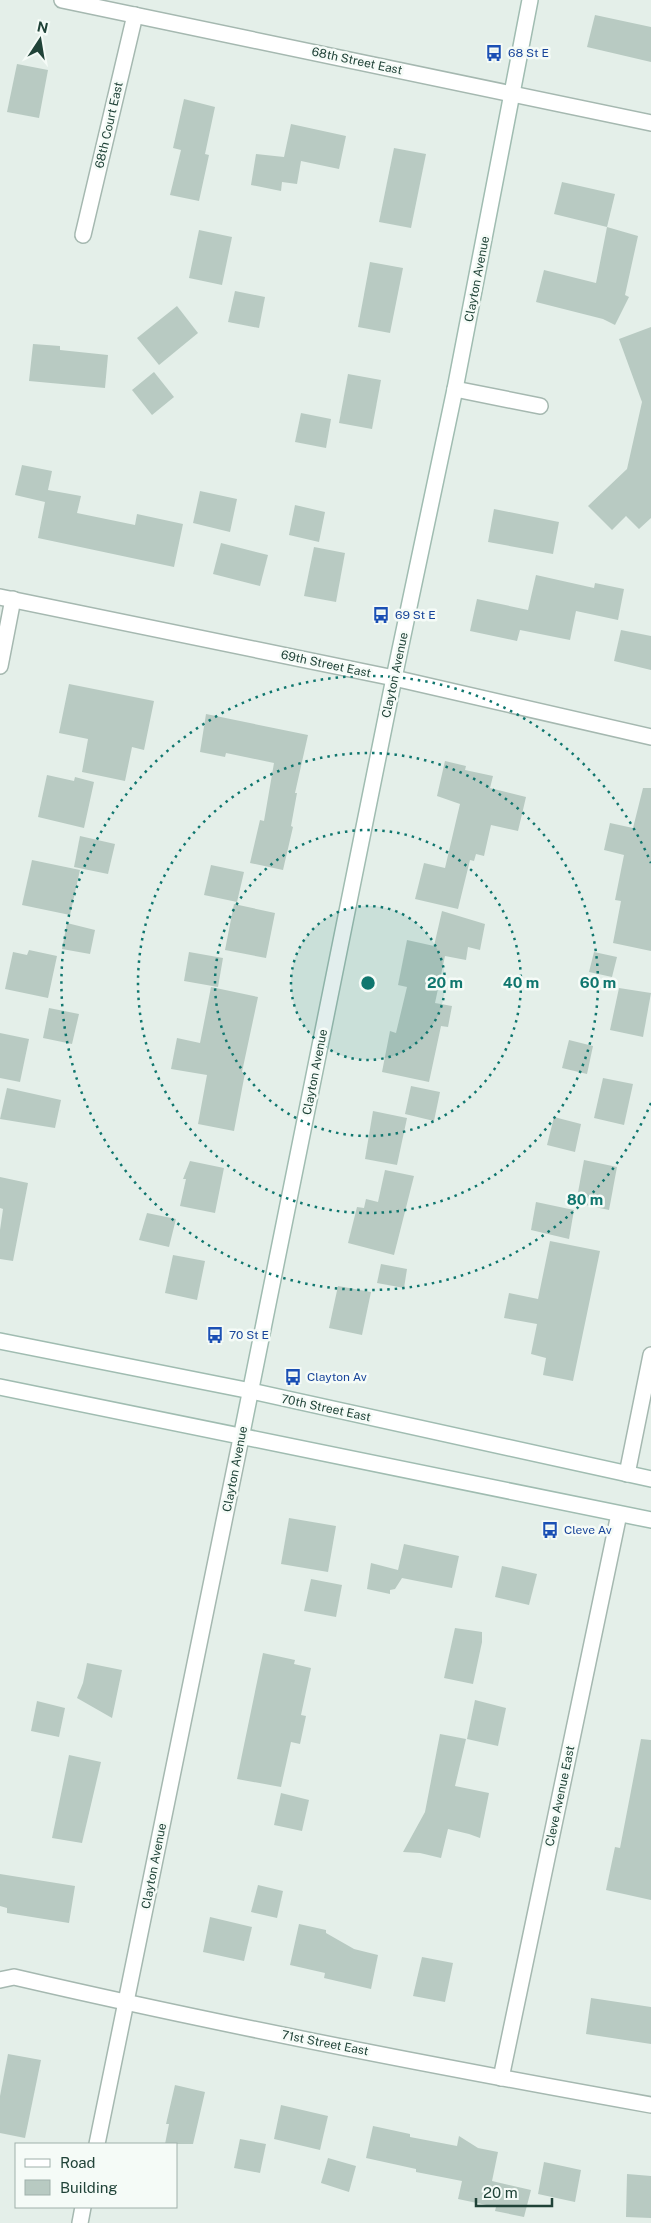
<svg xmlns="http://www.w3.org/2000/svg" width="651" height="2223" font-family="'Public Sans',sans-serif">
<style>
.building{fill:#b8cac2}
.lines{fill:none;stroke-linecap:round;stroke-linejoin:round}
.street-casing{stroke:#a5b8b0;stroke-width:18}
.secondary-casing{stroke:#a0bcb1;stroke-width:18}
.street{stroke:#fff;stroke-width:15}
.secondary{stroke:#fff;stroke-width:15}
.ring{fill:none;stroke:#0f766e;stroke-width:2.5;stroke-dasharray:2.5 5}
.labels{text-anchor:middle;stroke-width:5;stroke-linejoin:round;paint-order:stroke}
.transit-label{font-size:12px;fill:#164399;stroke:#f5fbf7;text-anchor:start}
.street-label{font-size:12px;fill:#204338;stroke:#f5fbf7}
.centre{fill:#0f766e;stroke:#f5fbf7;stroke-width:2.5}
.ring-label{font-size:15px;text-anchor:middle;font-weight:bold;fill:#0f766e;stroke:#f5fbf7;stroke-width:5;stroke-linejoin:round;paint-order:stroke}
</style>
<rect width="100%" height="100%" fill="#e4efe9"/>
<g class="building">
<path d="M595,15L651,27V62L587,47Z"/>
<path d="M17,64L48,70L39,118L7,112Z"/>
<path d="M184,99L215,107L205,154L209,155L199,201L170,195L181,150L173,148Z"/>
<path d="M291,124L346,136L339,169L301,161L297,184L282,182L281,191L251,185L256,154L284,157Z"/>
<path d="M394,148L426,154L411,228L379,222Z"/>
<path d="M562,182L615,194L607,227L554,214Z"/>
<path d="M607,227L638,236L625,295L629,297L615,325L603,319L536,302L544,270L596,283Z"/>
<path d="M199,230L232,237L222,285L189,278Z"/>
<path d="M370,262L403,268L390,333L358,327Z"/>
<path d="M235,291L265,297L259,328L228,322Z"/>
<path d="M177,306L198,333L159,365L137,338Z"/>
<path d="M651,327V518L639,529L626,516L612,530L588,506L627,469L642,402L619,339Z"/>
<path d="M33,344L60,346V350L108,355L105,388L29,381Z"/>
<path d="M154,372L174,397L152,415L132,390Z"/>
<path d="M348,374L381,380L372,429L339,423Z"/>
<path d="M301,413L331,419L326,448L295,442Z"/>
<path d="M22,465L52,471L48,490L81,496L77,513L135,525L137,514L183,524L174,567L38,538L45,502L15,495Z"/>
<path d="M200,491L237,499L230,532L193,523Z"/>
<path d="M295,505L325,512L319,542L289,535Z"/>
<path d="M494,509L559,522L553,554L488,542Z"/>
<path d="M221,543L268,555L260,586L213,574Z"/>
<path d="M314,547L345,553L336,602L304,596Z"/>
<path d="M536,575L594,588L595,583L624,589L618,620L576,611L570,640L520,630L517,641L470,631L477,599L528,610Z"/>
<path d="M621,630L651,636V670L614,661Z"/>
<path d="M69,684L154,701L144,750L132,747L125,781L82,772L88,739L59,733Z"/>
<path d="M206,714L308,735L295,793H297L291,826L293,827L283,870L250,863L260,820L264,821L274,763L226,753L225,757L200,752Z"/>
<path d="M445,761L466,766L465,770L493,776L490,788L526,797L518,831L491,825L484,856L476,854L474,861L470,860L458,909L415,899L424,863L445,868L460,804L437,796Z"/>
<path d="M47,775L74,781L75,777L94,782L84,828L38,817Z"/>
<path d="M643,788H651V951L613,943L621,901L615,900L624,855L604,850L610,823L633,828Z"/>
<path d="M80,836L115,844L108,874L74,867Z"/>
<path d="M32,860L80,870L70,915L22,905Z"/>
<path d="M211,865L244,872L237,902L204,895Z"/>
<path d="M234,904L275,913L266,958L225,950Z"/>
<path d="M442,911L485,924L480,950L468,947L466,960L445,956L435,1003L452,1006L448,1027L441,1026L429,1082L382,1072L390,1031L396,1033L407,987L398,985L407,940L434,946Z"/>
<path d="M67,923L95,930L90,954L62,949Z"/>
<path d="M29,950L57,956L48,998L5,989L13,952L27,955Z"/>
<path d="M189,952L223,958L218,987L184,981Z"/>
<path d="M594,952L617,957L612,977L589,972Z"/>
<path d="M211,987L258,997L242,1072L245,1073L234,1131L198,1124L207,1075L171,1069L177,1038L200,1043Z"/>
<path d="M619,988L651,993L643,1037L610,1030Z"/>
<path d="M49,1008L79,1014L72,1044L43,1038Z"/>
<path d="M0,1033L29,1039L20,1082L0,1078Z"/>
<path d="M569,1040L593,1046L587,1074L562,1068Z"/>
<path d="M603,1078L633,1084L624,1125L594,1118Z"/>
<path d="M411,1086L440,1092L434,1121L405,1114Z"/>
<path d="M7,1088L61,1100L55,1128L0,1119Z"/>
<path d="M373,1111L407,1118L397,1165L365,1159Z"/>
<path d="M554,1117L581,1124L575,1152L547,1145Z"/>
<path d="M584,1160L617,1167L609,1210L576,1203Z"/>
<path d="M190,1161L224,1168L215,1213L180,1206L186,1179H183Z"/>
<path d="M385,1170L414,1176L394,1255L348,1243L357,1207L364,1208L366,1199L378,1202Z"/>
<path d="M0,1177L28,1183L13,1261L0,1259V1230L3,1209L0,1208Z"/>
<path d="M536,1202L574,1210L569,1239L531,1230Z"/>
<path d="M147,1213L176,1219L169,1247L139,1240Z"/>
<path d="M550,1241L600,1251L573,1381L543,1375L546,1358L531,1354L537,1324L504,1318L509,1293L538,1299Z"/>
<path d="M173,1255L205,1261L197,1300L165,1293Z"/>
<path d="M381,1264L407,1269L404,1288L377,1283Z"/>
<path d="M338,1286L371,1292L362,1335L329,1328Z"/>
<path d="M289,1518L336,1526L328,1572L281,1564Z"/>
<path d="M404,1544L459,1556L452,1588L402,1578L395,1589L390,1590V1594L367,1589L371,1563L398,1570Z"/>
<path d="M502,1566L537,1574L529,1605L495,1597Z"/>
<path d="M311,1579L342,1585L336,1617L304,1611Z"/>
<path d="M455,1628L482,1632V1642L473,1684L444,1678Z"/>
<path d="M263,1653L295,1660L294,1664L311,1668L301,1715L306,1716L300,1744L291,1742L281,1787L237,1779Z"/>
<path d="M87,1663L122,1670L112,1718L77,1698L83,1683Z"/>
<path d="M475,1700L506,1708L498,1746L467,1739Z"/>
<path d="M37,1701L65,1708L59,1737L31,1731Z"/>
<path d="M440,1734L466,1739L455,1786L489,1793L480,1838L469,1834L448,1829L441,1858L420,1853L403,1852L425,1812Z"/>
<path d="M641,1739L651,1740V1900L606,1890L615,1847L620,1848Z"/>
<path d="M69,1755L101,1762L82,1843L52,1838Z"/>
<path d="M281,1793L309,1800L302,1831L274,1825Z"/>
<path d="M0,1874L75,1886L69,1923L7,1913V1908L0,1906Z"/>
<path d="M258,1885L283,1891L277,1918L251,1912Z"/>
<path d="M210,1917L252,1927L244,1961L203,1952Z"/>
<path d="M299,1924L326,1930V1933L354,1949L378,1955L371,1989L324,1978L325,1973L290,1965Z"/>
<path d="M422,1957L453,1963L445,2002L413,1996Z"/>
<path d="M591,1998L651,2007V2044L586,2034Z"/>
<path d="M8,2054L41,2060L25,2138L0,2133V2096Z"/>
<path d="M175,2085L205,2092L193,2144H165L169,2124H166Z"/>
<path d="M281,2105L328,2116L320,2150L274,2139Z"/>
<path d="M373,2126L410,2134V2137L457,2146L459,2136L478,2148L498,2152L492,2181L531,2190L524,2217L495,2211L496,2207L458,2199L462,2181L416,2172V2169L366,2158Z"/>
<path d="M240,2139L266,2144L260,2173L234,2168Z"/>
<path d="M328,2158L356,2166L349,2192L321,2183Z"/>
<path d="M544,2162L581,2170L575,2202L538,2194Z"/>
<path d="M627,2174L651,2176V2218L626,2217Z"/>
</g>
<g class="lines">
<g class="street-casing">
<g id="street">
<path d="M62,0L651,123"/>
<path d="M83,235L135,15"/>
<path d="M455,389L540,406"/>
<path d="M0,597L394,678L651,737"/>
<path d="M0,666L13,599"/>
<path d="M627,1474L651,1355"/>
<path d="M0,1980L14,1977C225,2026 438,2067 651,2105"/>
<path d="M501,2078L619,1514"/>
<path d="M97,2144L241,1438"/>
<path d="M80,2223L83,2207"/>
</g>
</g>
<g class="secondary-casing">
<g id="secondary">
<path d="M0,1341L251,1391L651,1479"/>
<path d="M0,1387L651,1520"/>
<path d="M241,1438L394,678L455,389L530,0"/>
</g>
</g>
<use href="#street" class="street"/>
<use href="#secondary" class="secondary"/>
</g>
<circle cx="368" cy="983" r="77" fill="#0f766e" fill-opacity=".12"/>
<g class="ring">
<circle cx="368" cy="983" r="77"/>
<circle cx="368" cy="983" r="153"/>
<circle cx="368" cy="983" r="230"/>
<path d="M651 1103A307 307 0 1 1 651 863"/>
</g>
<defs>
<g id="bus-bare" transform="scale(1.35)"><path d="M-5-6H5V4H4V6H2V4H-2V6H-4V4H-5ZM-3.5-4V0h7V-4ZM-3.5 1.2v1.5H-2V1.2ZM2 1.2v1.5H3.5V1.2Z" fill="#1a4fb4" stroke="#f5fbf7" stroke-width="2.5" paint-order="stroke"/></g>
</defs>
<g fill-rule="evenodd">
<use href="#bus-bare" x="494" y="53"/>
<use href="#bus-bare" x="381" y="615"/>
<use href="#bus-bare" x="215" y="1335"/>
<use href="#bus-bare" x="293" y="1377"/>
<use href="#bus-bare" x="550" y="1530"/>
</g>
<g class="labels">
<g class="transit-label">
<text x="508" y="57">68 St E</text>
<text x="395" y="619">69 St E</text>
<text x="229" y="1339">70 St E</text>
<text x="307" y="1381">Clayton Av</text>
<text x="564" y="1534">Cleve Av</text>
</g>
<g class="street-label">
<text transform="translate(357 61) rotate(12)" y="4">68th Street East</text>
<text transform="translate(109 125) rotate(-77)" y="4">68th Court East</text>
<text transform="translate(477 279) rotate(-79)" y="4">Clayton Avenue</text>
<text transform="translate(326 664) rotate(12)" y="4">69th Street East</text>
<text transform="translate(395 675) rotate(-78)" y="4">Clayton Avenue</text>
<text transform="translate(315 1072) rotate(-79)" y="4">Clayton Avenue</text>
<text transform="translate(326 1408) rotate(12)" y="4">70th Street East</text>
<text transform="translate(235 1469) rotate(-79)" y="4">Clayton Avenue</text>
<text transform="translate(560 1796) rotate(-78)" y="4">Cleve Avenue East</text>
<text transform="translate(154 1866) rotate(-79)" y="4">Clayton Avenue</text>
<text transform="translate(325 2043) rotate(11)" y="4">71st Street East</text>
</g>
</g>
<circle cx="368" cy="983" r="8" class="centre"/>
<g class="ring-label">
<text x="445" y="988">20 m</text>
<text x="521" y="988">40 m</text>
<text x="598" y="988">60 m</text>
<text x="585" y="1205">80 m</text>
</g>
<rect x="15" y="2143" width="162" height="65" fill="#f5fbf7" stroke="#a0b1ab"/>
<rect x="25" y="2159" width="25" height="8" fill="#ffffff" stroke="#a0b1ab"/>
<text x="60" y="2168" font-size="15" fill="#204338">Road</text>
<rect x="25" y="2180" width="25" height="15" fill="#b8cac2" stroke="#a0b1ab"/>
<text x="60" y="2193" font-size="15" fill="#204338">Building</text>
<g transform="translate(40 40) rotate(12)" stroke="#f5fbf7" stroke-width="4" paint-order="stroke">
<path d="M0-4L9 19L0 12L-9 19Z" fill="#204338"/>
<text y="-8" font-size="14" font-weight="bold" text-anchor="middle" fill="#204338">N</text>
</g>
<path d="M476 2198v8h76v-8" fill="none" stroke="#204338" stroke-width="2.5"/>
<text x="483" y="2198" font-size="15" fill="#204338" stroke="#f5fbf7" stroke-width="4" paint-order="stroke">20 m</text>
</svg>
